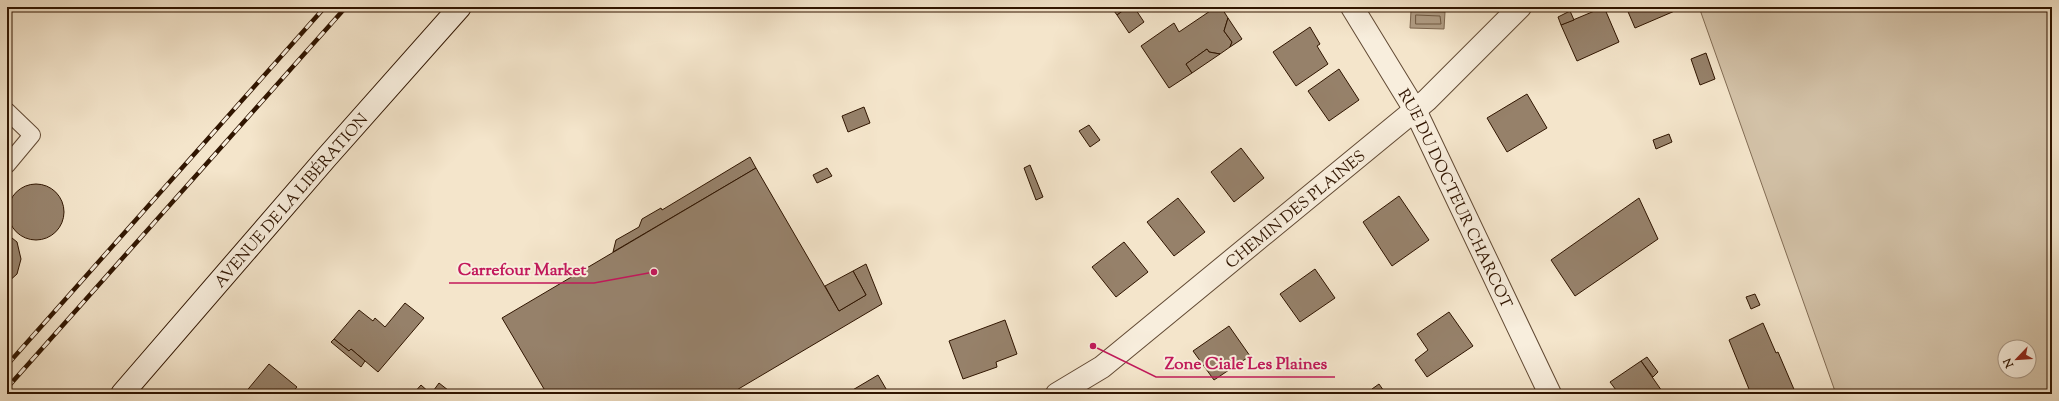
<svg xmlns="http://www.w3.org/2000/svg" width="2059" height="401" font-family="'Sorts Mill Goudy',serif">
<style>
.green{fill:#d3c2a8;stroke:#826c54;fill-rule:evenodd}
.water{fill:#b19e86;stroke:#7d6750}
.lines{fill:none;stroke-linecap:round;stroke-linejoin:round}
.shore{stroke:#705a43;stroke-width:1}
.building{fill:#96816a;stroke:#301500}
.lane-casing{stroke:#614933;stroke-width:18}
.street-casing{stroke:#614933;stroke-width:24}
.secondary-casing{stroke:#301500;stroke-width:24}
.lane{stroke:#f8eedd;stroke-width:16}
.street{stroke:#f8eedd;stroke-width:22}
.secondary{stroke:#f8eedd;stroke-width:22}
.rail-casing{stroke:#301500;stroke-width:4.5}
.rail{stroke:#f8eedd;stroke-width:3;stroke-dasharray:9;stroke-linecap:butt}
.labels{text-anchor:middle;stroke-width:4;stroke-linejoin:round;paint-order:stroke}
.street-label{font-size:16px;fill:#301500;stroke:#f8eedd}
.leader{fill:none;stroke:#c2185b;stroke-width:1.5}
.callout-dot{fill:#c2185b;stroke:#f8eedd;stroke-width:1.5}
.callout-label{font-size:17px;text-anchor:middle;font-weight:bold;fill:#c2185b;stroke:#f8eedd;stroke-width:4;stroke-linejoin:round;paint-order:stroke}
</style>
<rect width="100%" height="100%" fill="#f4e5cb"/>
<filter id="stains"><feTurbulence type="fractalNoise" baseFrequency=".005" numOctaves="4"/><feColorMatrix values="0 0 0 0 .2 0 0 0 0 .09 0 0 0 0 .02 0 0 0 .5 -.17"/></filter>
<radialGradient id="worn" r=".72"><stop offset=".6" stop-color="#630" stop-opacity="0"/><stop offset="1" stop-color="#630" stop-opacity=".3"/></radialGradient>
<path class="green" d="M1699,7H2052V394H1836ZM2005,347H2029V371H2005Z"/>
<path class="water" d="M1411,11L1445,12L1444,29L1410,28Z"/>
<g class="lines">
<path class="shore" d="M1416,15L1440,16L1441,24H1416Z"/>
</g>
<g class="building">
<path d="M1111,7H1128L1117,15Z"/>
<path d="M1128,7H1134L1144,22L1129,33L1117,15Z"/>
<path d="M1216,7H1221L1228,18L1224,31L1232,42L1230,47L1220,54L1209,52L1207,49L1186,64L1192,73L1169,88L1141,46L1174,23L1179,32Z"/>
<path d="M1604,7L1619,42L1577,61L1561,25Z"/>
<path d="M1626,7H1676L1677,10L1635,28Z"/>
<path d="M1570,11L1574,20L1561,25L1558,17Z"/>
<path d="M1228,18L1242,39L1230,47L1232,42L1224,31Z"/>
<path d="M1310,27L1320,44L1317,46L1328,64L1296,86L1273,52Z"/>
<path d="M1207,49L1209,52L1220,54L1192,73L1186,64Z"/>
<path d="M1706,53L1715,79L1700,85L1691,59Z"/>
<path d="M1339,69L1359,100L1329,121L1308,91Z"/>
<path d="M1527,94L1547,128L1507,152L1487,118Z"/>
<path d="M864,107L870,123L848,132L842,116Z"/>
<path d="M1089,125L1100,140L1090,147L1079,131Z"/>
<path d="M1669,134L1672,142L1656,149L1653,140Z"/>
<path d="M1241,148L1264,178L1234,202L1211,172Z"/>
<path d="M750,157L756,168L613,252L616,240L639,227L642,219L661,208L662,210Z"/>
<path d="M1030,165L1043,197L1036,200L1024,168Z"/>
<path d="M756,168L839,311L866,295L853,271L866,264L882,304L730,394H547L502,318Z"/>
<path d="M827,168L832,176L817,183L813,175Z"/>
<circle cx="36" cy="212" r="28"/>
<path d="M1399,196L1429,240L1392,266L1363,222Z"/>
<path d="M1178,198L1205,232L1174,256L1147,222Z"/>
<path d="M1639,198L1658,239L1575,296L1551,260Z"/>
<path d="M7,234L17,242L21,259L17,274L7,283Z"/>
<path d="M1124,242L1148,272L1116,297L1092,267Z"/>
<path d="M1315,269L1335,298L1300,322L1280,294Z"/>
<path d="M853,271L866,295L839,311L825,286Z"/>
<path d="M1755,294L1760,305L1751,309L1746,297Z"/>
<path d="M405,303L424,318L378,372L351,349L349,351L334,339L359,310L373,321L375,318L385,327Z"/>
<path d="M1449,312L1473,346L1427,377L1415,360L1428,350L1417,334Z"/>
<path d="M1005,320L1017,354L996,362L997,367L963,379L949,341Z"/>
<path d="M1763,323L1776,353L1778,352L1796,394H1751L1729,340Z"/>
<path d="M1229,326L1250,356L1214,380L1193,351Z"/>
<path d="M334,339L349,351L351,349L365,361L361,367L331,342Z"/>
<path d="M1647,357L1658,372L1653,377L1641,361Z"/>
<path d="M1641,361L1664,394H1619L1610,382Z"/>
<path d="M269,364L297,387L291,394H244Z"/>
<path d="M878,375L889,394H853L851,391Z"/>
<path d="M439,383L453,394H431Z"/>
<path d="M1379,384L1386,394H1375L1372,389Z"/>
<path d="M421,385L431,394H413Z"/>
</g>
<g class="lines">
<g class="lane-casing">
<path id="lane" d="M7,111L32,135L7,165"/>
</g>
<g class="street-casing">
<g id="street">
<path id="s1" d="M1352,7L1415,110L1550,394"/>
<path id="s2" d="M1057,394L1102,367L1427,100L1520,7"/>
</g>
</g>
<g class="secondary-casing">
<g id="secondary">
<path id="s3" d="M122,394L326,158L460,7"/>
</g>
</g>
<use href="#lane" class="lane"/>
<use href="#street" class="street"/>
<use href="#secondary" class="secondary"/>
<g class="rail-casing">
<g id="rail">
<path d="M7,365L325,7"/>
<path d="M7,388L346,7"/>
</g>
</g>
<use href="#rail" class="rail"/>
</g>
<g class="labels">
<g class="street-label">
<text dy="6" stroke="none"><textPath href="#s1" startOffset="218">RUE DU DOCTEUR CHARCOT</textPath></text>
<text dy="6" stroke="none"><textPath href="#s3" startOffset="257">AVENUE DE LA LIBÉRATION</textPath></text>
<text dy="6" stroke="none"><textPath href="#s2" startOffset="302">CHEMIN DES PLAINES</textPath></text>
</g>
</g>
<path class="leader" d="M654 272L594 283H449M1093 346L1156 377H1335"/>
<g class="callout-dot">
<circle cx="654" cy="272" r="4"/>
<circle cx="1093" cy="346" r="4"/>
</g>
<g class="callout-label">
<text x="522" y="275">Carrefour Market</text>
<text x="1246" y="369">Zone Ciale Les Plaines</text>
</g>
<rect width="2059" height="401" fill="none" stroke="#f4e5cb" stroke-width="24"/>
<rect x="8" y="8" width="2043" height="385" fill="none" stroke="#301500" stroke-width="2"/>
<rect x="12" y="12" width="2035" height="377" fill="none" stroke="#301500"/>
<g transform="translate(2017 359) rotate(245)"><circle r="19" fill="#f8eedd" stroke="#a89785"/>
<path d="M0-3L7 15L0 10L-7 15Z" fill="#8f2418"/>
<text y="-6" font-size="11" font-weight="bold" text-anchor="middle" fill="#301500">N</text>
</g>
<rect width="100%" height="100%" filter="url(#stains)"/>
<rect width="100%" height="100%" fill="url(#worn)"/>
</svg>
